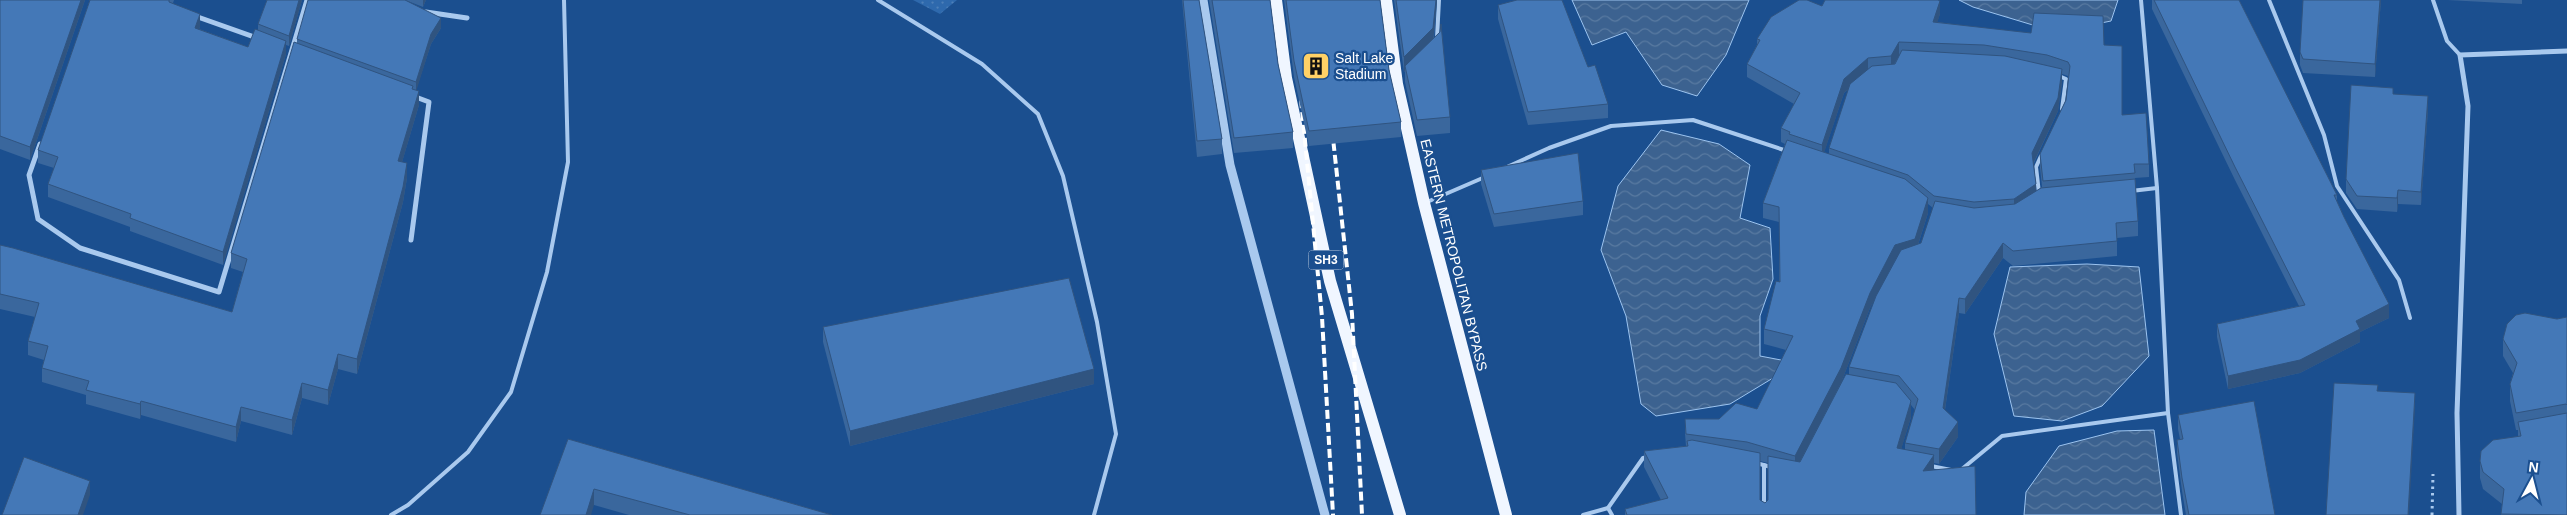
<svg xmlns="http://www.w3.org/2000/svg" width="2567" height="515" font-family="Arial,sans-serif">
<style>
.grass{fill:url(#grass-dots)}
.water{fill:url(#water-waves);stroke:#9cc4f0}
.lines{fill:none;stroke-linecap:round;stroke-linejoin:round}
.path{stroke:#a9c9ee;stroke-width:3;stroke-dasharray:2.5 4;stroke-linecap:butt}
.service{stroke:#a9c9ee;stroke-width:4}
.minor{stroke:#a9c9ee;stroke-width:5}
.tertiary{stroke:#a9c9ee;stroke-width:9}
.primary{stroke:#f0f6ff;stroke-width:12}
.rail{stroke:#fff;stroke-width:4;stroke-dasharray:9 4;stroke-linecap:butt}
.wall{fill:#3a679d;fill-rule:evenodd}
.shaded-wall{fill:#305480}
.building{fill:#4478b7;stroke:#305480}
.labels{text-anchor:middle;stroke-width:4.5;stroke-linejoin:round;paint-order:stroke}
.shield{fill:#1b4f8f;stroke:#bbcadd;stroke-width:1}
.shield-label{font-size:12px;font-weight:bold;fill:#fff}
.poi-label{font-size:14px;fill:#fff;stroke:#1b4f8f;text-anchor:start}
.street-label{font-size:14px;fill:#fff;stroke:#1b4f8f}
</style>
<defs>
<pattern id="grass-dots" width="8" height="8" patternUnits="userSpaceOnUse" patternTransform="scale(1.25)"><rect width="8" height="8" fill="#2e69ad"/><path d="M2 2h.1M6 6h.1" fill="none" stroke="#4d80b9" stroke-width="1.8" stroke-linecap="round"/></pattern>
<pattern id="water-waves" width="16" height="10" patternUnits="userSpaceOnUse" patternTransform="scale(1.25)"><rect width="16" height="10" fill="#3c6290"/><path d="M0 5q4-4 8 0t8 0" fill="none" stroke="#597aa1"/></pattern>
</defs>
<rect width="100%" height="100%" fill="#1b4f8f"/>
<path class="grass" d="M913,0H957L940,14Z"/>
<g class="water">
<path d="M1572,0H1749L1726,55L1697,96L1662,85L1626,32L1592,45Z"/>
<path d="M1959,0H2118L2111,21L2056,32L1973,7Z"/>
<path d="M1661,130L1719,144L1750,165L1740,218L1770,228L1773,279L1760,316V356L1781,360L1778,375L1730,404L1656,416L1641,404L1626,316L1601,250L1618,186Z"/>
<path d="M2087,264L2139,267L2149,356L2102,406L2062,421L2014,416L1994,334L2010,267Z"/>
<path d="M2154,430L2165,515H2024L2026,492L2059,446L2117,431Z"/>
</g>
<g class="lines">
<path class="path" d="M2432,515L2433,474"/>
<g class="service">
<path d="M878,0L982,64L1038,114L1063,176L1097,322L1116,434L1094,515"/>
<path d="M2141,0L2157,188L2168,413L2181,515"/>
<path d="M2269,0L2324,135L2337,186L2399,280L2410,318"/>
<path d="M2433,0L2447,41L2460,55"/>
<path d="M1437,38L1439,0"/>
<path d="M2059,76L2066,79L2062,109"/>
<path d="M1507,167L1549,148L1611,126L1693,120L1787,151"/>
<path d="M2131,191L2157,188"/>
<path d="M2039,193L2036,167L2041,156"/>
<path d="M1427,202L1485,177"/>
<path d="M1756,463L1771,467"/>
<path d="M1931,466L1951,470"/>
<path d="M1962,469L2002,436L2168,413"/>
<path d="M1608,508L1612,515"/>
<path d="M391,515L408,505L468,452L511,392L547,272L568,162L564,0"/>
<path d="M1583,515L1608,508L1643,458L1648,457"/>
<path d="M1764,515V465"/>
</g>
<g class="minor">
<path d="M426,12L467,18"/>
<path d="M195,16L257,38"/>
<path d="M40,144L29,175L38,219L80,248L219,292L307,0"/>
<path d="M411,240L429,102L413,96"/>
<path d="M2459,515L2457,413L2468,106L2460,55L2567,51"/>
</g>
<path class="tertiary" d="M1203,0L1230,165L1325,515"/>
<g class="primary">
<path d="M1276,0L1286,78L1330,281L1400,515"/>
<path d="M1386,0L1397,84L1424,203L1506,515"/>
</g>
<g class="rail">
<path d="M1301,99L1322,317L1333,515"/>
<path d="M1332,129L1352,314L1362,515"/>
</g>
</g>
<g class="wall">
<path d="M0,0H85L30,160L0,149Z"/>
<path d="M90,0H174L173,3H170L200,27L199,29L248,47L258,31V24L267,0H302L289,46L286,45V54L223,265L130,231V227L48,197V184L54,168L38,163V150Z"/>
<path d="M405,0H426L423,7Z"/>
<path d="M1182,0H1199L1222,139V154L1197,157Z"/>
<path d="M1209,0H1270L1278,64L1293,132V148L1234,153Z"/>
<path d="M1284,0H1380L1389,70L1401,122V137L1309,146L1294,77Z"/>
<path d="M1394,0H1437L1434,38L1450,117V133L1417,136L1405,82V71L1404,72Z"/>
<path d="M2152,0H2239L2337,195V201L2389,318L2360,332V342L2300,373L2228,389L2217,337V324L2299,306L2235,180L2152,9Z"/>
<path d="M2381,0L2375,77L2303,73L2300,65V52Z"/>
<path d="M2447,0H2522V4Z"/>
<path d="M1498,5L1588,67L1608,104V118L1528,125L1498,19Z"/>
<path d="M1822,6L1940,14L1937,22L2104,45L2122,115L2149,164V177L2135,178L2138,221V236L2117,238V256L2013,266L2003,258L1965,314L1959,313L1945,410L1958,437L1939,464L1934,463V470L1976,515H1625V509L1661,500L1644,467V451L1686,446L1685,434V419H1719L1757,409L1786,350L1764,344V329L1779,282V222L1763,218V203L1785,144L1781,142V128L1794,104L1747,77V64L1757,45V39ZM2062,74L2068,76V77L2066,100L2040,154V168L2042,187L2036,191L2034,163L2058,111L2062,82ZM1849,89L1829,148V154L1824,152L1844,93ZM1928,204L1933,208L1921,243L1918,245L1928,213ZM1895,260H1896L1849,367V374L1841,383L1870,308ZM1911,405L1915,410L1905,443V450L1901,449L1911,417ZM1760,461L1768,463V500L1765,503L1760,500Z"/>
<path d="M441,28L431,44L416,90L419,105L402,162L407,178L403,202L357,374L338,369L328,405L302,398L292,435L241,421L236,442L141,415L140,419L86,404V395L42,382V368L44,360L28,355V341L35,317L0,309V245L232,312L243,272L231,268V253L297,43V39Z"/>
<path d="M2393,94L2428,110L2421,205L2398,204L2397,212L2357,209L2346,193V179Z"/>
<path d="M1481,170L1583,201V215L1494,227L1481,184Z"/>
<path d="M2567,317V515H2501L2502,504L2483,489L2480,478V461L2518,436V430H2516L2510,401V384L2513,373L2503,356V339L2557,319Z"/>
<path d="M823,327L1094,384L850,446L823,342Z"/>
<path d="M2178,415L2275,515H2186L2182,491L2177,453V440L2180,439L2178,429Z"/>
<path d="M568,439L832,515H629L594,505Z"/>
</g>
<g class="shaded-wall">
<path d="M81,0H85L30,160V147Z"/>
<path d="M299,0H302L289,46V36Z"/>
<path d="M423,0H426L423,7Z"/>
<path d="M1436,0H1437L1433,43L1405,66V71L1404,72V57Z"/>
<path d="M2380,0H2381L2375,77V64Z"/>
<path d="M1940,1V14L1933,36V22Z"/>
<path d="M200,14V27L195,41V28Z"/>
<path d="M441,18V28L431,44L416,92V82L431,34Z"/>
<path d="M286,41V54L223,265V252Z"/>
<path d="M1899,42V56L1891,69V56Z"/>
<path d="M1868,58V72L1844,93L1822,159V145L1844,79Z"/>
<path d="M2062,69V82L2058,111L2032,166V153Z"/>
<path d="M419,91V105L398,176V161Z"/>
<path d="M2428,96V110L2421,205V192Z"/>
<path d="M407,163V178L403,202L357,374V359Z"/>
<path d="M2036,184V197L2014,211V199Z"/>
<path d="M2398,190V204L2397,212V198Z"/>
<path d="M1928,198V213L1915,254L1895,260L1870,308L1841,383L1795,471V456L1870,293L1895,245Z"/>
<path d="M2003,243V258L1965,314V299Z"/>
<path d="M1959,298V313L1943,423V408Z"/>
<path d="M2389,304V318L2360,332V342L2300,373L2228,389V376L2356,321Z"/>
<path d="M338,354V369L328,405V390Z"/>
<path d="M1094,369V384L850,446V431Z"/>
<path d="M302,383V398L292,435V420Z"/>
<path d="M2415,393V407L2409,515H2408Z"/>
<path d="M141,401V415L140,419V404Z"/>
<path d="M1911,401V417L1897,463V448Z"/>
<path d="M241,407V421L236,442V427Z"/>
<path d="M1958,422V437L1939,464V449Z"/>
<path d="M1934,455V471H1923Z"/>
<path d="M90,481V495L83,515H78Z"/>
<path d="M594,489V505L591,515H586Z"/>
</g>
<g class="building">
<path d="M0,0H81L30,147L0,136Z"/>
<path d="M90,0H169V2L200,14L195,28L248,47L255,29L286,41L223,252L130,218L131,214L48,184L58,157L38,150Z"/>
<path d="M267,0H299L289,36L258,24Z"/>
<path d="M308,0H405L441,18L431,34L416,82L297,39Z"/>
<path d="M1183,0H1199L1222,139L1197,141Z"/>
<path d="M1212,0H1270L1278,64L1293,132L1234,138Z"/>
<path d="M1286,0H1380L1389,70L1401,122L1309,131L1294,61Z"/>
<path d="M1396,0H1436L1433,28L1404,57Z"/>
<path d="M1517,0H1562L1588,67L1595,65L1608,104L1528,112L1498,5Z"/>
<path d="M1799,0H1807L1822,6L1825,0H1938L1940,1L1933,22L2031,33L2034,13L2103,16L2104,45L2122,46V115L2146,113L2149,164H2134L2135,173L2043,181L2040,154L2066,100L2070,66L2068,62L2047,55L1984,45L1899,42L1891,56L1868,58L1844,79L1822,145L1789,134L1790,132L1781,128L1800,93L1747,64L1760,40L1757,39L1771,17Z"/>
<path d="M2154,0H2239L2337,195H2334L2344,217L2389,304L2356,321L2360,329L2300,360L2228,376L2217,324L2305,305L2235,167Z"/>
<path d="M2303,0H2380L2375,64L2303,59L2300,52Z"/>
<path d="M1441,24L1450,117L1417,120L1405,66L1440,32Z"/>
<path d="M294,42L413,86L412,89L419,91L398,161L407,163L403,187L357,359L338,354L328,390L302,383L292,420L241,407L236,427L141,401L140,404L86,390L89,381L42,368L48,346L28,341L39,303L0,294V245L13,248L232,312L247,259L231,253Z"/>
<path d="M1902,50L2005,56L2062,69L2058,98L2032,153L2036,184L2014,199L1974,202L1934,196L1908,175L1829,148L1850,84L1872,66L1895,64Z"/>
<path d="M2351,85L2393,88V94L2428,96L2421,192L2398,190L2397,198L2357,196L2346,179Z"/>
<path d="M1787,140L1905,179L1928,198L1915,239L1895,245L1870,293L1841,368L1795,456L1747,442L1686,434L1685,419H1719L1736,403L1757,409L1793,336L1764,329L1776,281L1780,282L1779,207L1763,203Z"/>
<path d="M1578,153L1583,201L1494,214L1481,170Z"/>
<path d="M2135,179L2138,221L2116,223L2117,241L2013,251L2003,243L1965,299L1959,298L1943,408L1958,422L1939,449L1905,443L1918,399L1899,376L1849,367L1876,296L1901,250L1921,243L1935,201L1974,208L2015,204L2041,188Z"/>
<path d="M1069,278L1094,369L850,431L823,327Z"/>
<path d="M2525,313L2557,319L2567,317V405L2566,404L2516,413L2510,384L2517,363L2503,339L2507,324L2516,315Z"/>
<path d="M1846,374L1896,383L1911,401L1897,448L1934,455L1923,471L1975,466L1976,515H1627L1625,509L1668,498L1644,451L1688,446L1687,441L1692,440L1760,453V500L1765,503L1768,500V456L1800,462Z"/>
<path d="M2334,383L2378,385L2377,391L2415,393L2408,515H2326Z"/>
<path d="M2254,401L2275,515H2189L2182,478L2177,440L2183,439L2178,415Z"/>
<path d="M2567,413V515L2501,514L2504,489L2483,472L2480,461L2481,451L2493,440L2521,436L2518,422Z"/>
<path d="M568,439L832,515H690L594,489L586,515H540Z"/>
<path d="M24,457L90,481L78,515H2Z"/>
</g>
<defs>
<g id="building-square" transform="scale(1.4375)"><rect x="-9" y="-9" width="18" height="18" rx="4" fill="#ffd166" stroke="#1b4f8f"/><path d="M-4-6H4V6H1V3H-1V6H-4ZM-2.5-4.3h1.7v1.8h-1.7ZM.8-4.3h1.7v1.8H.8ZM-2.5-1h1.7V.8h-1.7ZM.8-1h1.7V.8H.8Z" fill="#111"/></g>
</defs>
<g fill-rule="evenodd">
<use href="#building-square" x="1316" y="66"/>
</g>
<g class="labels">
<rect class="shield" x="1308.5" y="250.5" width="35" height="19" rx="4"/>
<g class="shield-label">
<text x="1326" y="264">SH3</text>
</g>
<g class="poi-label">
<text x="1335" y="63">Salt Lake<tspan x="1335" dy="16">Stadium</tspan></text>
</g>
<g class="street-label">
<text transform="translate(1454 255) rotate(76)" y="5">EASTERN METROPOLITAN BYPASS</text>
</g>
</g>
<g transform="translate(2532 480) rotate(7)" stroke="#1b4f8f" stroke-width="4" paint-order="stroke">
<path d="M0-4L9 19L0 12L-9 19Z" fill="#ffffff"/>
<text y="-8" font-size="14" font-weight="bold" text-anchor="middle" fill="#ffffff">N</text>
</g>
</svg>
